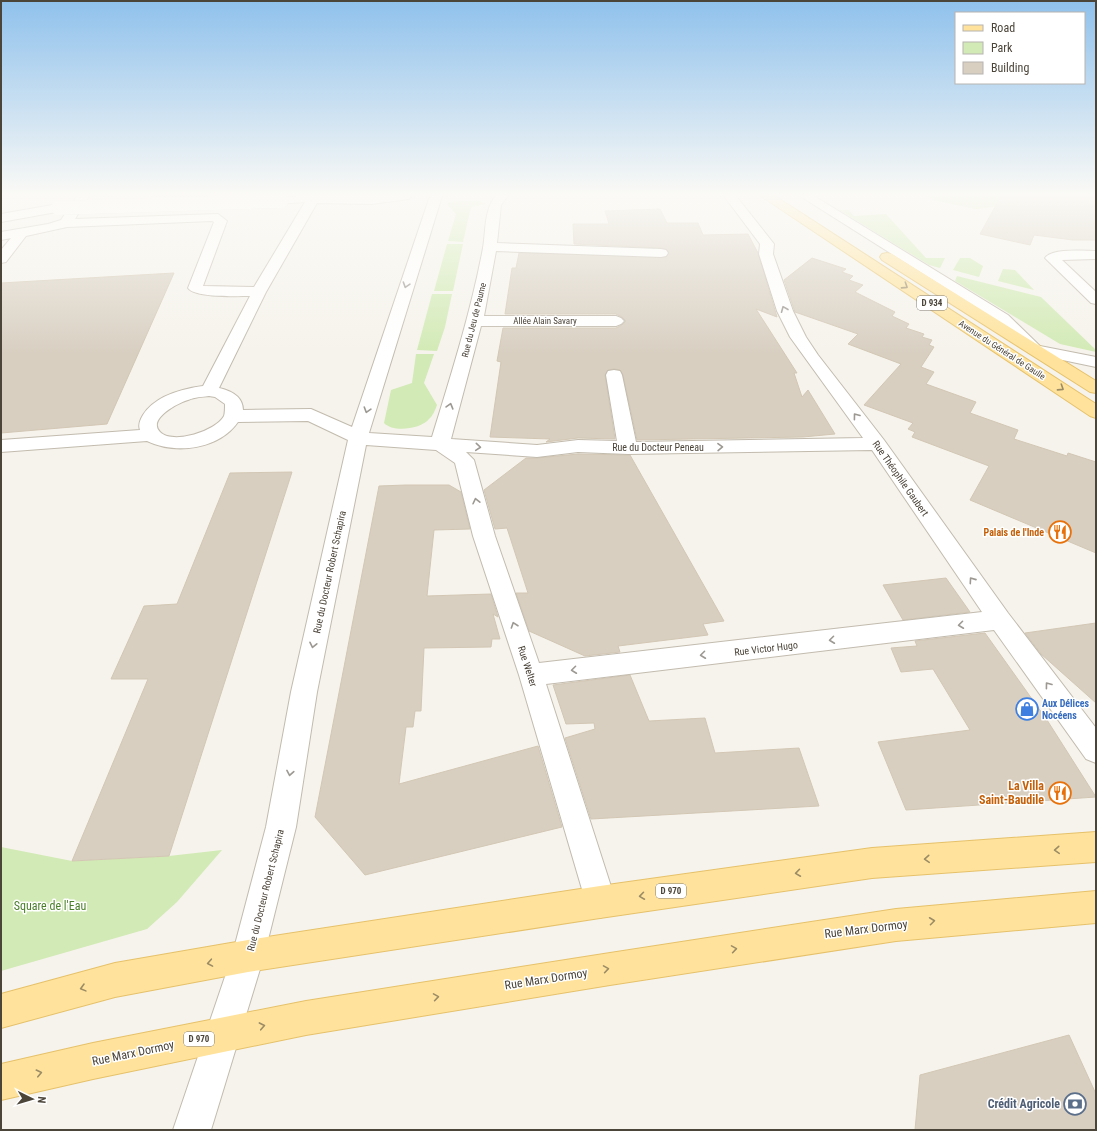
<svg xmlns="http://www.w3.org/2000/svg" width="1097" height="1131" font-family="'Roboto Condensed',sans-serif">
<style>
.green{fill:#d2eab5}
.building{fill:#d8cfc1;stroke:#d3c7b4}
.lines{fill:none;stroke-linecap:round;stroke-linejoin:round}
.minor-casing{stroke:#c2bbae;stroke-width:2}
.major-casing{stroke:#e6c16a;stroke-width:2}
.minor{fill:#fff;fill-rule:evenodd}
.major{fill:#ffe39c;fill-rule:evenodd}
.minor-bridge-casing{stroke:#c2bbae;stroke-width:14;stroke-linecap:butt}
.minor-bridge{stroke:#fff;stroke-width:14}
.oneway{stroke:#9c9892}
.oneway2{stroke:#9c8c66}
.labels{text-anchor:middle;stroke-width:3;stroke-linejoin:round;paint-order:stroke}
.shield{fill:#fff;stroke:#817c74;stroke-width:1}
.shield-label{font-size:9px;font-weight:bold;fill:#4b4439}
.far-street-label{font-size:9px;fill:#4b4439;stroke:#fff}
.street-label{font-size:10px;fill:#4b4439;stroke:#fff}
.food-label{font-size:10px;font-weight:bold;fill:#c56008;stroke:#fff;text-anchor:end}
.shop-label{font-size:10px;font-weight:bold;fill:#366cbe;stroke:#fff;text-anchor:start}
.near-food-label{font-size:12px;font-weight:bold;fill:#c56008;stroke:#fff;text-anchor:end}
.near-park-label{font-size:12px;fill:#4a7f2a;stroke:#fff}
.near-street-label{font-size:12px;fill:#4b4439;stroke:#fff}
.near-service-label{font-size:12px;font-weight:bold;fill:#4e5e75;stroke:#fff;text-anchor:end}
</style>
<rect width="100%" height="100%" fill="#f6f3ec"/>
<g class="green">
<path d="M928,196H1006L1012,201L1009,210L993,207L976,209L933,200Z"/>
<path d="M462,201H479L486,204L471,207L463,242L448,241L456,214L447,204L451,202Z"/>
<path d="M839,210H849L854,216L886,214L926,258H945L940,268L929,265Z"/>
<path d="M447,244H463L453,291H434Z"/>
<path d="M960,258H970L983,266L979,277L953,270Z"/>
<path d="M1003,269L1015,270L1034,290L998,281Z"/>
<path d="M957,276L1041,297L1096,350V352L1060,344L955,281Z"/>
<path d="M432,294H452L445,327L437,351L417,350Z"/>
<path d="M416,354H434L424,383L437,405C435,410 433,416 429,419C421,429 393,433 384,423L391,390L412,383Z"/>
<path d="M1,847L72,861L169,856L222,850L177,902L147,929L1,971Z"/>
</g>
<g class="building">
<path d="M1001,196H1096V240H1073L1034,235L1030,245L980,234Z"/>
<path d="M660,209L667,223H698L703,235L748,234L758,253L777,317L756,309L797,373H794L802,397L808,390L835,434L803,437L637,440L623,375L620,370L614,369L608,370L605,375L615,439L578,438L546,442L550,439L490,437L501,362L497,361L503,328H616L622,325L626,321L622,317L616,314H505L512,268H516L519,253L666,257L669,252L666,249L661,248L574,244L573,224H609L605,211Z"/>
<path d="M812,258L846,269L842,272L853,276L849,280L863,285L855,292L895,312L892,316L909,324L906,328L924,334L922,337L932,340L929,345L934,347L921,367L934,372L926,384L976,402L970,413L1018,430L1014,439L1067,456L1068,453L1096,462V553L970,500L989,466L912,437L915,432L908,429L913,423L864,405L901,364L848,344L858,334L795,312L784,280Z"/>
<path d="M174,273L107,424L1,433V283Z"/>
<path d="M578,454L630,455L724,621L703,624L708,635L618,646L620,652L585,656L529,631L516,593H528L507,528L495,529L484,490L526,458H537Z"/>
<path d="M292,472L169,856L72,861L148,679H111L144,606L177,604L230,473Z"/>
<path d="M406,485H449L461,492L470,529L434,530L427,596L491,594L498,617L493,614L500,639H492L491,647L424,648L421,711H415L413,727H406L399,784L538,746L562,827L365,875L315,817L379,486Z"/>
<path d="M946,578L970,612L903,620L883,585Z"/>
<path d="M1096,623V703L1041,654L1025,633Z"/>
<path d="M985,633L1047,720L1096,797L906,810L878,742L970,730L933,669L901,672L891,648L917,646L915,641Z"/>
<path d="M630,675L649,721L705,718L715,753L799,748L819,806L591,819L565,738L595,729L594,723L566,724L553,685Z"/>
<path d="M1069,1035L1096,1094V1130H915L920,1075Z"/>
</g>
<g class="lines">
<g class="minor-casing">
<g id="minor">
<path d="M77,196H89L75,219L218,214L227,221L203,286L254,287L305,202L277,204L275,201L277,198L296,196H411L409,199L371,204L317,203L266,292L219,388C232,391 243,397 243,410L311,409L352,427L430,196H442L369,433L432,437C451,375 471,312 483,248C486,231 484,209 496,196H508L501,205L497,243L661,249L666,250L668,253L666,256L661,257L496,251L484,316H616L621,318L624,321L621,324L616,326H481L451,439L537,445L578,440L617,441L606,375L608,371L614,370L620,371L622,375L636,442L863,438L790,337L777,311L759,254L760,244L724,196H736L774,244L773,254L793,311L806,337L818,355L884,440L1008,613L1096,728V763L1086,759L994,630L546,684L616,902L611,913L600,918L589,913L519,675L473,536L455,463L436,450L366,445L317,692L296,827L264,956L211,1130H173L232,956L266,827L291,692L348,440L308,421L238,422C219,449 177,455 147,441L1,452V440L140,430C138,425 140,420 143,415C155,396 181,389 203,386L250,296C237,296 195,298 188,288L214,222L212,221L67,227L26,236L6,262L1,263V250L11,238L1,240V232L48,224L61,220ZM209,396L215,397L225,404C225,408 225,413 224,416C216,431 173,445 160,432C147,419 178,403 188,400C195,397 202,397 209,396ZM872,450L982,612L539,663L495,536L474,460L466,452L537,457L578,452L628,454Z"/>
<path d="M800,196H814L1008,315L1040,346L1096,357V367L1029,353L998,321Z"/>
<path d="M58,204L64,208L62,211L1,222V214Z"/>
<path d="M1096,251V259L1062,260L1096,292V304L1091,303L1045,258C1052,248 1084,251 1096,251Z"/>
</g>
</g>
<g class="major-casing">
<g id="major">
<path d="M761,196H775L1096,404V418L1090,416Z"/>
<path d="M887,253L892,254L1096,381V393L1090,392L882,260L880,257L882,254Z"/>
<path d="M1096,832V862L872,878L600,918L248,972L115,997L1,1028V994L115,963L248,940L600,886L872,848Z"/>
<path d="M1096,891V923L896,941L610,985L306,1035L93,1079L1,1100V1064L93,1043L306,1001L610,953L896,909Z"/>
</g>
</g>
<use href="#minor" class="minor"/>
<use href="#major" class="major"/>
<g class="minor-bridge-casing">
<path id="minor-bridge" d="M58,208L281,201"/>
</g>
<use href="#minor-bridge" class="minor-bridge"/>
</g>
<defs><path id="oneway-chevron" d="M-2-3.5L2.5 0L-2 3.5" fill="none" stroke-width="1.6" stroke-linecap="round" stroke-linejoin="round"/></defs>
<g class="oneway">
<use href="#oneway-chevron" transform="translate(406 285) rotate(108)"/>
<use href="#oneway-chevron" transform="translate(784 309) rotate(-112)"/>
<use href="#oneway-chevron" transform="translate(450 406) rotate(-74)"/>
<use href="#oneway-chevron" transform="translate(367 410) rotate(107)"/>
<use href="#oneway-chevron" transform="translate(856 416) rotate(-127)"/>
<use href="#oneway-chevron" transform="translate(478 447) rotate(5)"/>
<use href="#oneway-chevron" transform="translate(720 447) rotate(-1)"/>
<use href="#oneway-chevron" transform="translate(476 501) rotate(-103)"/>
<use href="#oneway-chevron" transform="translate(972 580) rotate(-125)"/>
<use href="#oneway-chevron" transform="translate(514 625) rotate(-109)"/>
<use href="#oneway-chevron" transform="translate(961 625) rotate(173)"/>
<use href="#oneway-chevron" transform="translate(832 640) rotate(173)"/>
<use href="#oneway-chevron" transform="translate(313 645) rotate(102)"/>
<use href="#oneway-chevron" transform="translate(703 655) rotate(173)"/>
<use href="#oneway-chevron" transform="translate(574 670) rotate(173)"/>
<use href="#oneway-chevron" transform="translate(1048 685) rotate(-127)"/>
<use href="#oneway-chevron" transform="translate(290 773) rotate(100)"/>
</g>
<g class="oneway2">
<use href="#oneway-chevron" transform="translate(905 286) rotate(33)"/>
<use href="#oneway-chevron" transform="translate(1061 388) rotate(33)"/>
<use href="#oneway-chevron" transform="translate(1057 850) rotate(176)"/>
<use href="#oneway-chevron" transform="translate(927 859) rotate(176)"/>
<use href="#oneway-chevron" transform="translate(798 873) rotate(172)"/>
<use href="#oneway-chevron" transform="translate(642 896) rotate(172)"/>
<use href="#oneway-chevron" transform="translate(932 921) rotate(-7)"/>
<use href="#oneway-chevron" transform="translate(734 949) rotate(-9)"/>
<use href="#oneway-chevron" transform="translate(210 963) rotate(170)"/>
<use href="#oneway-chevron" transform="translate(606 969) rotate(-9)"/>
<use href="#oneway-chevron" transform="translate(83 988) rotate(165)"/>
<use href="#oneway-chevron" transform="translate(436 997) rotate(-9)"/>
<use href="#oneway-chevron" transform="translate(262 1026) rotate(-11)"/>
<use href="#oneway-chevron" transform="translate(39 1073) rotate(-13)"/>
</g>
<linearGradient id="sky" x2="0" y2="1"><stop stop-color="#8fc1ec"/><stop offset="0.55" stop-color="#fbfaf6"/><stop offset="1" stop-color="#fbfaf6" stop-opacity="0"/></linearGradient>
<rect width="1097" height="354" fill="url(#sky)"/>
<defs>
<g id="restaurant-ring" transform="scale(1.15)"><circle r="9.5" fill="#fff" stroke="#e8710a" stroke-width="1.5"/><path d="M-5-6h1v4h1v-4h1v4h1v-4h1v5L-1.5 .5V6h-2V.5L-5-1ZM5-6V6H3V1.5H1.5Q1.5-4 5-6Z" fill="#e8710a"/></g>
<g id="shop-ring" transform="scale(1.15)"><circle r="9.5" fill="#fff" stroke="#3f7fe0" stroke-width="1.5"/><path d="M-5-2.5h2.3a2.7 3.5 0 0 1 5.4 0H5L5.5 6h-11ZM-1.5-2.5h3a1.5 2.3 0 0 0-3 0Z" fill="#3f7fe0"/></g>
<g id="bank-ring" transform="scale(1.15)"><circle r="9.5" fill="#fff" stroke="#5c6f8a" stroke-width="1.5"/><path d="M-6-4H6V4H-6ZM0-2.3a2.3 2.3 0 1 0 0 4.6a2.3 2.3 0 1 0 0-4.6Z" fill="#5c6f8a"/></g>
</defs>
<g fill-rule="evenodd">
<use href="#restaurant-ring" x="1060" y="532"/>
<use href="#shop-ring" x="1027" y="709"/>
<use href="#restaurant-ring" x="1060" y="793"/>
<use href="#bank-ring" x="1075" y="1104"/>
</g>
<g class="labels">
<g class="shield">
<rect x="917" y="296" width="30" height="14" rx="3"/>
<rect x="656" y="884" width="30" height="14" rx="3"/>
<rect x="184" y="1032" width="30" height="14" rx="3"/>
</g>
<g class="shield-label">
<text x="932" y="306">D 934</text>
<text x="671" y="894">D 970</text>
<text x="199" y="1042">D 970</text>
</g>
<g class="far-street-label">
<text transform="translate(474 320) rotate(-76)" y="3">Rue du Jeu de Paume</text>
<text x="545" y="324">Allée Alain Savary</text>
<text transform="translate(1002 350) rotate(33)" y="3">Avenue du Général de Gaulle</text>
</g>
<g class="street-label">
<text x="658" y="451">Rue du Docteur Peneau</text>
<text transform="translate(901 478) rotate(55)" y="4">Rue Théophile Gaubert</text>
<text transform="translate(329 572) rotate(-78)" y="4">Rue du Docteur Robert Schapira</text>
<text transform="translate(766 648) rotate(-7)" y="4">Rue Victor Hugo</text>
<text transform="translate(528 666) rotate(72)" y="4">Rue Welter</text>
<text transform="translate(265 890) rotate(-76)" y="4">Rue du Docteur Robert Schapira</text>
</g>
<g class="food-label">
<text x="1044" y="536">Palais de l'Inde</text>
</g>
<g class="shop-label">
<text x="1042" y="707">Aux Délices<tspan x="1042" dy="12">Nocéens</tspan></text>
</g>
<g class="near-food-label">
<text x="1044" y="790">La Villa<tspan x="1044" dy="14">Saint-Baudile</tspan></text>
</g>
<g class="near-park-label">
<text x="50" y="910">Square de l'Eau</text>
</g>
<g class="near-street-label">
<text transform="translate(866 929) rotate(-7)" y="4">Rue Marx Dormoy</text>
<text transform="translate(546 979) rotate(-9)" y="4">Rue Marx Dormoy</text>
<text transform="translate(133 1053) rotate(-12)" y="4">Rue Marx Dormoy</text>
</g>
<g class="near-service-label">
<text x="1060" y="1108">Crédit Agricole</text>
</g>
</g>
<rect width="1097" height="1131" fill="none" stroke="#4b4439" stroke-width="4"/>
<rect x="955" y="12" width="130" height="72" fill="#ffffff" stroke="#b7b4b0"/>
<rect x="963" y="25" width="20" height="6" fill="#ffe39c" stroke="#b7b4b0"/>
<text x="991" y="32" font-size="12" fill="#4b4439">Road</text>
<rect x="963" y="42" width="20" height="12" fill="#d2eab5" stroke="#b7b4b0"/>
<text x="991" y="52" font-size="12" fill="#4b4439">Park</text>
<rect x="963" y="62" width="20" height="12" fill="#d8cfc1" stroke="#b7b4b0"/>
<text x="991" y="72" font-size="12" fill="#4b4439">Building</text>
<g transform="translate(32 1099) rotate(95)" stroke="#ffffff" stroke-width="3" paint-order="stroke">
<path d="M0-3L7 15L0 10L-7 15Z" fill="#4b4439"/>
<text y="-6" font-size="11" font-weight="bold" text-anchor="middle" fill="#4b4439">N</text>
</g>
</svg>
